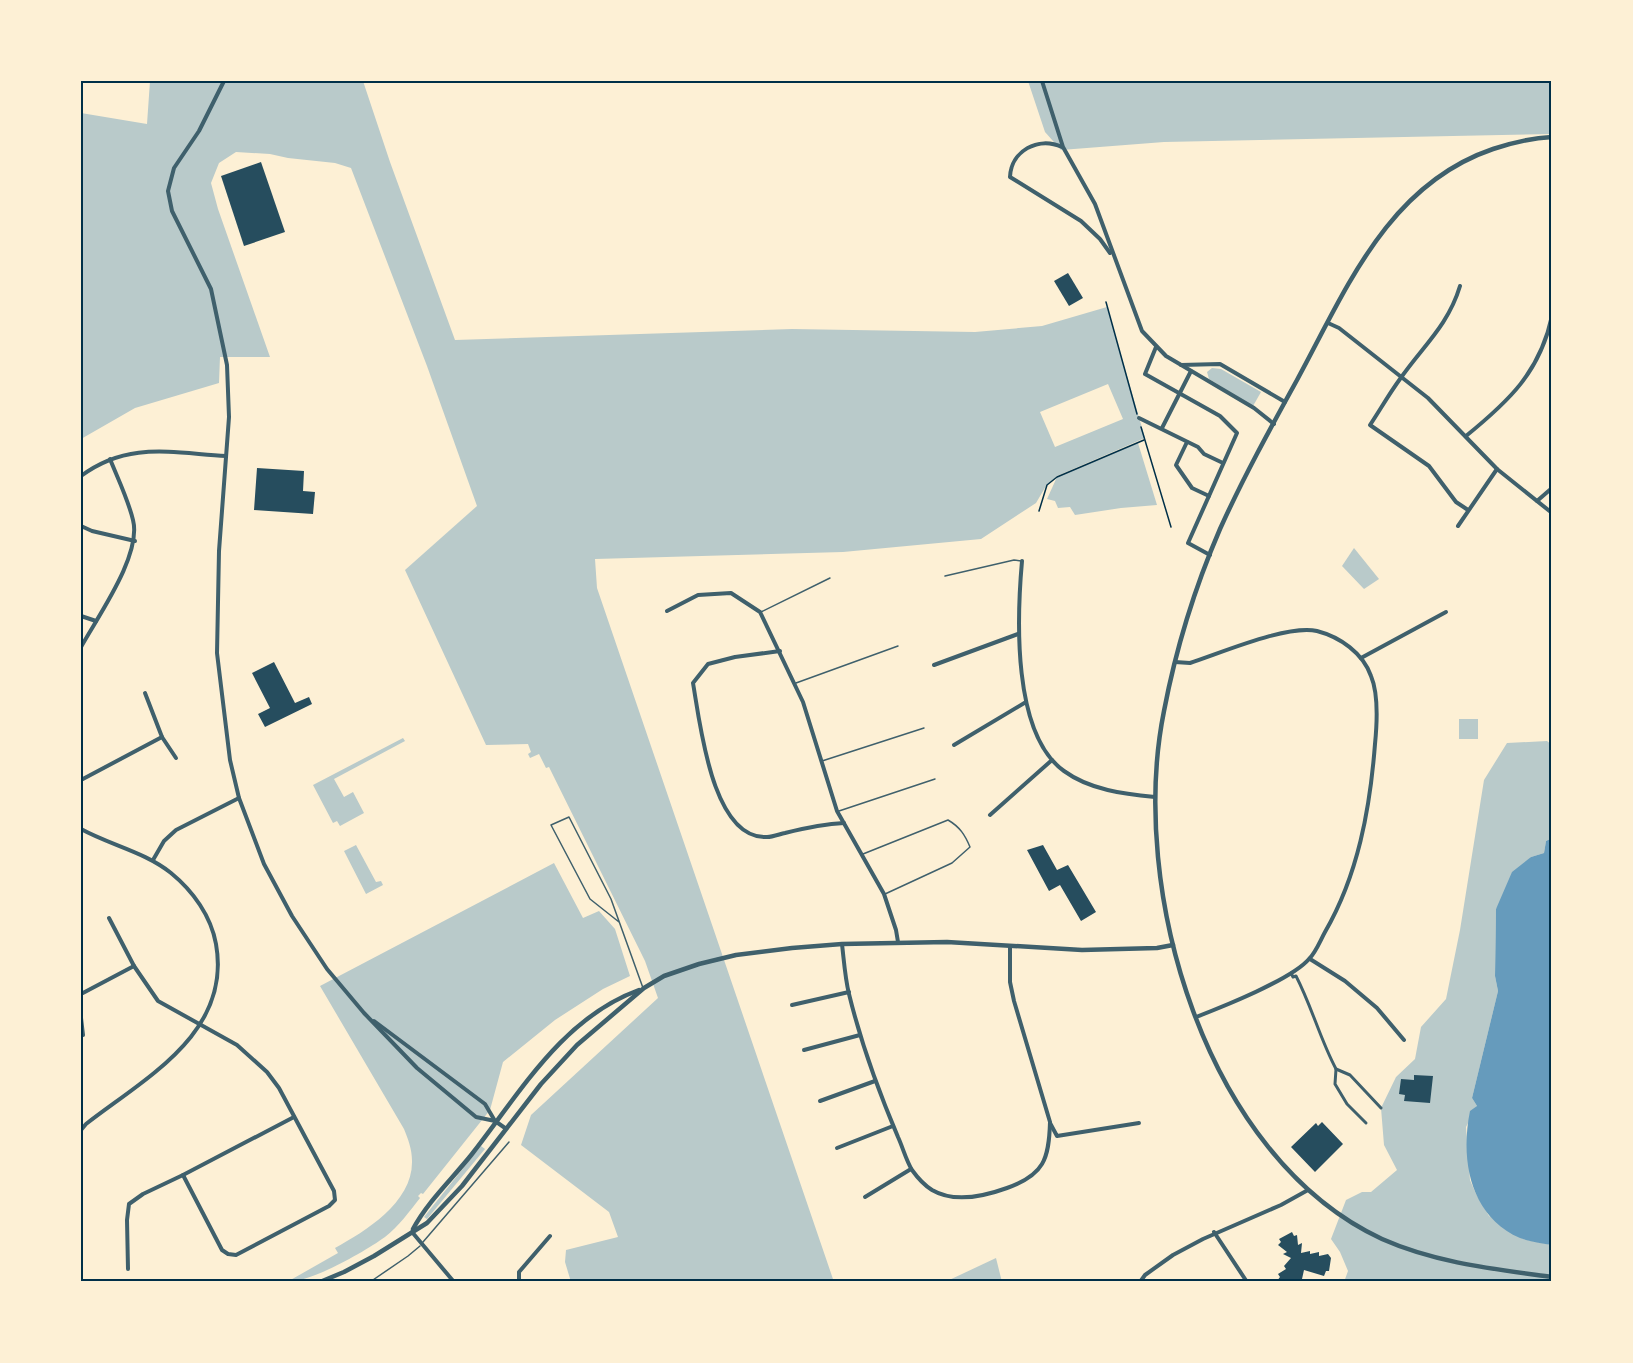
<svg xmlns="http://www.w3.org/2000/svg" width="1633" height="1363" font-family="Ubuntu,sans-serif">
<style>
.green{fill:#b9caca;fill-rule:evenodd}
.water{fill:#669bbc}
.building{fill:#264d5e}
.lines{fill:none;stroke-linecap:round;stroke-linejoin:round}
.path{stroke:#003049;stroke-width:1.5}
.service{stroke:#3f606c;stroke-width:1.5}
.pedestrian{stroke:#3f606c;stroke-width:3}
.minor{stroke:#3f606c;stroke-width:4}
.tertiary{stroke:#3f606c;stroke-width:4.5}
.neatline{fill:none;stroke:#003049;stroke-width:2}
</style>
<rect width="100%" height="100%" fill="#fdf0d5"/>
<g class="green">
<path d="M150,81H363L390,162L455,340L792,329L975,332L1042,326L1107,307L1145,438L1057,476L1046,486L1036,503L981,539L843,552L595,559L597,588L834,1282H571L565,1262L566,1250L618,1237L609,1212L521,1145L531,1115L658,998L645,961L549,767L546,768L539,754L530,758L528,754L531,752L528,744L486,745L405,570L477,506L427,366L351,168L335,163L288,158L270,154L236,152L219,163L211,183L218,209L270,357H220L219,383L135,408L81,439V113L147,124ZM1108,384L1123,419L1055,447L1040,412Z"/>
<path d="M1028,81H1552V134L1164,142L1061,150L1045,132Z"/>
<path d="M1212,368L1221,369L1261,392L1253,406L1209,379L1207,372Z"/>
<path d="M1138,443L1157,505L1121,508L1075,515L1070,507L1058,508L1055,501L1047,499L1057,477Z"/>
<path d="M1354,548L1379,579L1364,589L1342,566Z"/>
<rect x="1459" y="719" width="19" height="20"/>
<path d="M403,738L405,741L334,779L344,797L353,792L364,813L340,826L337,821L333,823L313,785Z"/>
<path d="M1547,741L1552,745V838L1546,841L1544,853L1531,857L1496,909L1495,976L1498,991L1472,1098L1477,1106L1466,1127L1470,1180L1476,1194L1489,1216L1523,1239L1552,1245V1282H1344L1348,1271L1340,1252L1331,1239L1346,1200L1362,1192H1371L1397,1170L1384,1145L1381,1108L1396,1077L1415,1059L1421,1027L1446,999L1460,930L1484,780L1507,743Z"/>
<path d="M356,845L376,882L381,881L383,885L366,894L344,851Z"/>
<path d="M554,863L583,918L599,911L615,929L630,976L603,989L555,1020L503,1062L490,1110L423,1194L421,1193L418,1196L420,1198C409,1212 399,1226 385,1237C364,1252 312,1282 287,1282L338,1253L335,1248C366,1231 413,1202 412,1161C412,1149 408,1139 404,1129L320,986Z"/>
<path d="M481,1146L485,1149L427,1219L424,1217Z"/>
<path d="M996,1258L1002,1282H945Z"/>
</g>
<path class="water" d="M1552,838V1245C1542,1243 1530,1242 1520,1238C1470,1216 1460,1160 1470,1111L1477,1106L1472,1098L1498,991L1495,976L1496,909L1512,872L1531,857L1544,853L1546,841Z"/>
<g class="building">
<path d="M261,162L285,232L244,246L221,176Z"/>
<path d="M1068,273L1083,298L1069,306L1054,281Z"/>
<path d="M257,468L304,471L303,491L315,492L313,514L254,510Z"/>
<path d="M274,662L295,703L309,697L312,704L265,727L258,714L270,708L252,673Z"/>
<path d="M1043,845L1057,870L1068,865L1096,912L1081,921L1060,885L1049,891L1027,850Z"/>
<path d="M1414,1075L1433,1076L1430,1103L1404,1101L1405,1095L1399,1094L1401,1079L1414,1080Z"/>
<path d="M1322,1122L1343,1144L1315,1172L1291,1147L1316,1123L1318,1126Z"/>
<path d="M1292,1232L1294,1236L1297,1235L1298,1245L1302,1243L1301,1253L1310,1251V1254L1319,1252V1256L1328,1254L1331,1258L1329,1271H1326L1324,1276L1304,1270L1302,1279H1299L1298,1282L1277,1281L1280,1277L1278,1274L1286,1269L1284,1266L1291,1258L1283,1254L1287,1252L1278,1245L1281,1242L1279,1239Z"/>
</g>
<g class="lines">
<g class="path">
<path d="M1106,302L1137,414"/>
<path d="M1141,427L1171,527"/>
<path d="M1039,511L1047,485L1057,477L1144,440"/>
</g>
<g class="service">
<path d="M945,576L1014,560L1021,561"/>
<path d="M761,612L830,578"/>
<path d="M796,683L898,646"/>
<path d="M822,761L924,728"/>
<path d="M839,811L935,779"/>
<path d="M863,854L948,820C960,827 965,835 970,847L952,863L885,894"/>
<path d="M619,922L590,899L551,825L569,817L611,899L643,988"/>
<path d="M423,1242L509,1142"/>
<path d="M370,1282L408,1256L420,1246"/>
</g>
<g class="pedestrian">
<path d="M1291,973L1293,977L1296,976C1312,1007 1320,1039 1336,1069L1350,1075L1381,1108"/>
<path d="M1336,1069L1335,1084L1347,1104L1366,1123"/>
</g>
<g class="minor">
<path d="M224,81L199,131L174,168L168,191L172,211L211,289L227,365L229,417L219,551L217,653L230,760L239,798L264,864L292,916L327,969L364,1013L417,1068L476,1117L495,1121L505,1128"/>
<path d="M1042,81L1063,147L1095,204L1142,331L1166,356L1254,408L1274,424"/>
<path d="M1062,147C1038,136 1011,151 1010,177L1081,221L1100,239L1110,253"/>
<path d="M1460,286C1448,326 1422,347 1400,379C1389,394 1380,410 1370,425L1429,466L1456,502L1468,510"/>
<path d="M1328,323L1339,328L1428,398L1497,469L1552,513"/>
<path d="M1156,347L1145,374L1220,416L1237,433L1188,543L1210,555"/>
<path d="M1181,365L1220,364L1285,402"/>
<path d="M1139,418L1198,447L1204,454L1223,463"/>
<path d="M1162,428L1191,371"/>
<path d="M1466,436C1509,401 1540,372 1552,316"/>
<path d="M1187,442L1176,465L1192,488L1209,496"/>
<path d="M81,476C128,441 172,453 226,456"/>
<path d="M1537,501L1552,488"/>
<path d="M81,526L92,531L135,541"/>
<path d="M1458,526L1497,469"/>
<path d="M1022,561C1017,617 1012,734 1064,771C1090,790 1124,794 1155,797"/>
<path d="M667,611L698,595L731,593L760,612L803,702L837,811L884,894L896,930L898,942"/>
<path d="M81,616L96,621"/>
<path d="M81,647C98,616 142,555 133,520C128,499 118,479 110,459"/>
<path d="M780,651L735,657L708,664L693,683C700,723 712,840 767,837C773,837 780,834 785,833C805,828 823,824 844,823"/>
<path d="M1361,658L1446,612"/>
<path d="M1175,662L1190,663C1221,653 1288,624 1317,631C1340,637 1363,653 1371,676C1379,695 1377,724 1375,744C1370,809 1358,875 1325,932C1320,941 1316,952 1309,959C1292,979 1222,1007 1196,1017"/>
<path d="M934,665L1018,634"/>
<path d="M145,693L162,737L176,758"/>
<path d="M954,745L1026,702"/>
<path d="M81,780L162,737"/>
<path d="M990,815L1052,760"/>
<path d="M81,829C110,845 145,852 171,873C193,891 211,916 216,944C232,1033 145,1078 86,1124L81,1130"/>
<path d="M153,860L164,841L176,830L239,798"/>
<path d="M109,918L134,966L158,1001L237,1045L267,1072L279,1088L334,1191L335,1200L329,1206L236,1255L228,1254L222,1250L183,1175L143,1194L129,1204L127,1220L128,1269"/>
<path d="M842,944C844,961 845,978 849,994C861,1043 878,1090 898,1137C903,1148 906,1160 912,1170C917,1177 924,1185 932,1190C954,1203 985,1196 1007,1188C1044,1175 1049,1159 1050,1122L1014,1001L1010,982V946"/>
<path d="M1310,959L1345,981L1377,1008L1404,1040"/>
<path d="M81,994L134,966"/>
<path d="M792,1005L849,992"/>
<path d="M81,1018L83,1035"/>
<path d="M374,1021L485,1104L495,1121"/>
<path d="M804,1050L860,1035"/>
<path d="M820,1101L875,1081"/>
<path d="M1050,1123L1057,1136L1139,1123"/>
<path d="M837,1148L893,1126"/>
<path d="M183,1175L294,1117"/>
<path d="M865,1197L911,1169"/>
<path d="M412,1232L454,1282"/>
<path d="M1214,1232L1247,1282"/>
<path d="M519,1282V1272L550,1236"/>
<path d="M1140,1282L1145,1275L1173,1255L1203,1239L1281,1205L1308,1190"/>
</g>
<g class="tertiary">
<path d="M1552,137C1532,138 1511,143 1493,149C1387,185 1346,290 1297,380C1270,429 1243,478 1220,529C1195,587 1176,648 1164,711C1128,889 1205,1157 1382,1239C1436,1263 1494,1269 1552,1277"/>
<path d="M413,1229C428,1201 453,1178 472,1154C520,1093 562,1018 639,990"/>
<path d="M320,1282L344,1272L374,1256L427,1223L462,1186L541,1084L577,1045L644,988L664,976L699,964L736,955L792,948L842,944L947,942L1082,950L1157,948L1173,945"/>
</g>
</g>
<rect width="1633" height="1363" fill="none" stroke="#fdf0d5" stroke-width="165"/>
<rect x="82" y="82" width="1468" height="1198" class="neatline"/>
</svg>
